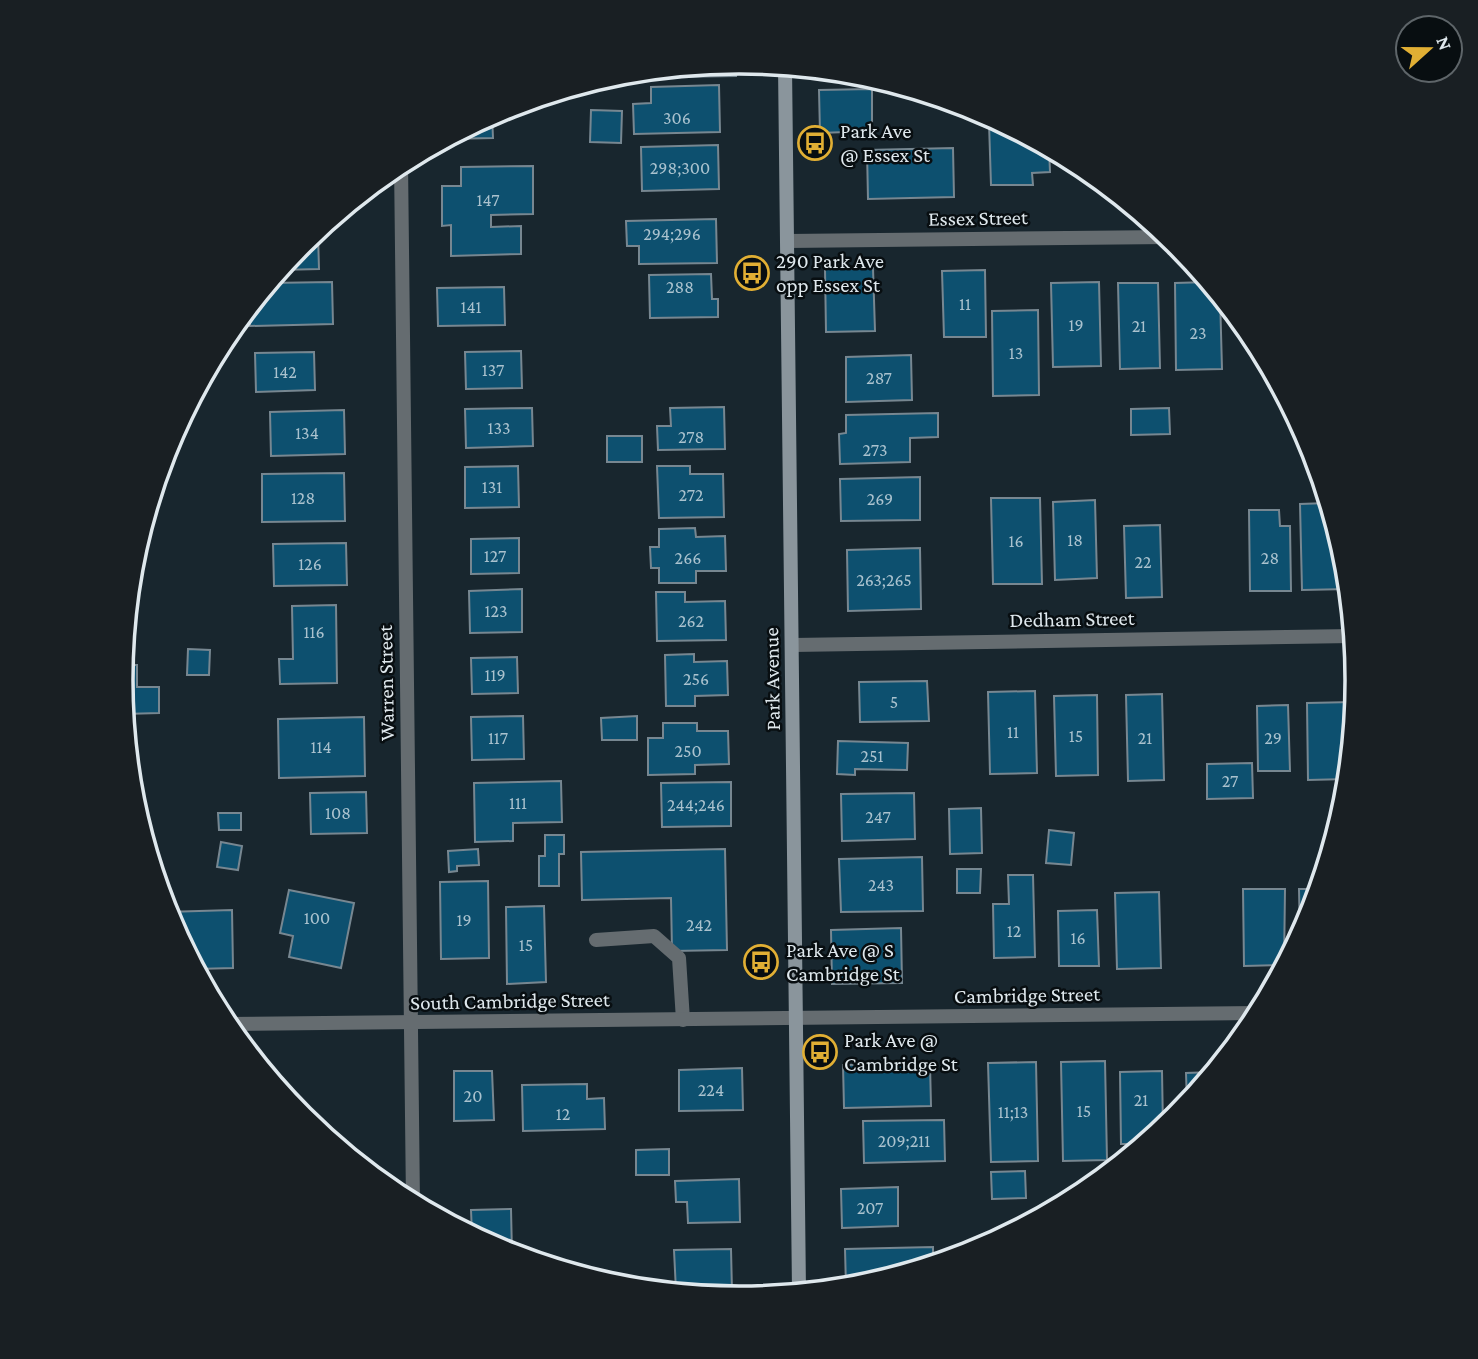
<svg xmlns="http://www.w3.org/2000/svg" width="1478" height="1359" font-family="'Crimson Pro',serif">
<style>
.building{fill:#0d506f;stroke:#778791;stroke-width:2}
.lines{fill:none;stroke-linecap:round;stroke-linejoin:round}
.service{stroke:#656c70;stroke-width:14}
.minor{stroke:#656c70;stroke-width:14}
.secondary{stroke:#8a959c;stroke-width:14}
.labels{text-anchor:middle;stroke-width:5;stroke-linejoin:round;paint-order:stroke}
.number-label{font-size:18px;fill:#aac2ce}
.poi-label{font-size:21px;fill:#dfe8ed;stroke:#080e11;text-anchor:start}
.street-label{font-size:21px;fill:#dfe8ed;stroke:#080e11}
.rim{fill:none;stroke:#dfe8ed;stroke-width:3.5}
</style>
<rect width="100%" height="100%" fill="#18262e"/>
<g class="building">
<path d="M736,62V76L671,77L670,68Z"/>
<path d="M719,85L720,132L634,134L633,104L651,103V87Z"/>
<path d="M872,89V131L820,133L819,90Z"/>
<path d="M591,110L622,111L621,143L590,142Z"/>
<path d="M492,114L493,138L446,139Z"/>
<path d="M989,123H1003L1008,125V134H1024L1049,148L1050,172L1032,173L1033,185H991Z"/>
<path d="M718,145L719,189L642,191L641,147Z"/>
<path d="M953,148L954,197L868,199L867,150Z"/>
<path d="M533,166V214L491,215V227L521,226V254L451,256V225L442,226V186H461V167Z"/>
<path d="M716,219L717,263L639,264V246H627L626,221Z"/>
<path d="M312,234H318L319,269L280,270Z"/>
<path d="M873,268L875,331L826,332L825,269Z"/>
<path d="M985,270L986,337H944L942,271Z"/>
<path d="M711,274L712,299H718V317L650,318L649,275Z"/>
<path d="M332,282L333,324L250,326L249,306L268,283Z"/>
<path d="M1099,282L1101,366L1053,367L1051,283Z"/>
<path d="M1209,282L1220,296L1222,369L1176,370L1175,283Z"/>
<path d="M1118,283H1158L1160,368L1120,369Z"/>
<path d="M504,287L505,325L438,326L437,288Z"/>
<path d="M1038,310L1039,395L993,396L992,311Z"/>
<path d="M521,351L522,388L466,389L465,352Z"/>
<path d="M314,352L315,390L256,392L255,353Z"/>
<path d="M911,355L912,400L846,402V357Z"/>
<path d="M724,407L725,449L658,450L657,426H671L670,408Z"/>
<path d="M532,408L533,446L466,448L465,409Z"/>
<path d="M1169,408L1170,434L1131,435V409Z"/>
<path d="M344,410L345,454L271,456L270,412Z"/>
<path d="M938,413V437L910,438V462L840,464L839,434L846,433V415Z"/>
<rect x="607" y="436" width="35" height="26"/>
<path d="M518,466L519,507L465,508V467Z"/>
<path d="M657,466H690V474H723L724,517L659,518Z"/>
<path d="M344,473L345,521L262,522V474Z"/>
<path d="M920,477V520L841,521L840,479Z"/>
<path d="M991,498H1040L1042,584H993Z"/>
<path d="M1095,500L1097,578L1055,580L1053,502Z"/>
<path d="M1328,503L1345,559L1348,589L1302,590L1300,504Z"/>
<path d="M1249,510H1279L1280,526H1290L1291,591H1250Z"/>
<path d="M1160,525L1162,597L1126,598L1124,526Z"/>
<path d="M695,528L696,537L725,536L726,571H696V583H659V568H651L650,547H659V529Z"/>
<path d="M519,538V573L471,574V539Z"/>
<path d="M346,543L347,585L274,586L273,544Z"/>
<path d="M920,548L921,609L848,611L847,550Z"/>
<path d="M522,589V632L470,633L469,591Z"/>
<path d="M656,592H685V602L725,601L726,640L657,641Z"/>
<path d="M128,602H131L132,640L125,641Z"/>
<path d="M336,605L337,683L280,684L279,659H293L292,606Z"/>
<path d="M188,649L210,650L209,675H187Z"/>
<path d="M694,654V662L727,661L728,695L695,696V706H666L665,655Z"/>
<path d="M517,657L518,693L472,694L471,658Z"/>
<path d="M122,665H137V687H159V713L124,714Z"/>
<path d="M927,681L929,721L860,722L859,682Z"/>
<path d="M1035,691L1037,773L990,774L988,692Z"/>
<path d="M1162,694L1164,780L1128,781L1126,695Z"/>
<path d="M1097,695L1098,775L1056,776L1054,696Z"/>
<path d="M1353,702L1347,779L1308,780L1307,703Z"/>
<path d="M1288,705L1290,771H1258L1257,706Z"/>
<path d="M523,716L524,759L472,760L471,717Z"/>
<path d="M637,716V740H602L601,718Z"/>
<path d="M364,717L365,776L279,778L278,719Z"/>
<path d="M663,723H697V731H728L729,764L695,765V774L648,775V738H663Z"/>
<path d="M838,741L908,743L907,770L855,769V775L837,774Z"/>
<path d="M1252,763L1253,798L1207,799V764Z"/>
<path d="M561,781L562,822L513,823V841L475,842L474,783Z"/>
<path d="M731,782V826L662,827L661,783Z"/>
<path d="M366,792L367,833L311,834L310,793Z"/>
<path d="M914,793L915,839L842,841L841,794Z"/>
<path d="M981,808L982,853L950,854L949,809Z"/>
<path d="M218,813H241V830H219Z"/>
<path d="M1049,830L1074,833L1071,865L1046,863Z"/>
<path d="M545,835H564V854H559V886H539V856H545Z"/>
<path d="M221,842L242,846L238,870L217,867Z"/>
<path d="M478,849L479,865L457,866V871L449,872L448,851Z"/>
<path d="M725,849L727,950L672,951L671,898L582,900L581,852Z"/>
<path d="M922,857L923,911L841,912L839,859Z"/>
<path d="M957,869H981L980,893H957Z"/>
<path d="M1008,875H1033L1035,957L994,958L993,904H1009Z"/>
<path d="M488,881L489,958L441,959L440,882Z"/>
<path d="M1243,889H1285L1284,965L1244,966Z"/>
<path d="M1299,889H1318L1300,936Z"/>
<path d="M289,890L354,903L341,968L289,957L293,936L280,933Z"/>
<path d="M1159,892L1161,968L1117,969L1115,893Z"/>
<path d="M544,906L546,982L507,984L506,907Z"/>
<path d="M232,910L233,968L196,969L166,912Z"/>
<path d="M1097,910L1099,966H1059L1058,911Z"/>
<path d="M901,928L902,983L832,984L831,930Z"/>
<path d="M1105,1061L1107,1160L1063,1161L1061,1062Z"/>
<path d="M1036,1062L1038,1161L991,1162L988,1063Z"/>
<path d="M930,1064L931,1106L844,1108L843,1065Z"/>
<path d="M742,1068L743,1110L679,1111V1070Z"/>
<path d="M454,1071H492L494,1120L454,1121Z"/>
<path d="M1162,1071L1163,1128L1143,1144H1121L1120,1072Z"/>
<path d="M1212,1072L1187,1104L1186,1073Z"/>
<path d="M587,1084V1099L604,1098L605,1129L523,1131L522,1085Z"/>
<path d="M944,1120L945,1161L864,1163L863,1121Z"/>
<path d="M669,1149V1175H636V1150Z"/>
<path d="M1025,1171L1026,1198L992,1199L991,1172Z"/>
<path d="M739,1179L740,1222L688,1223L687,1202H676L675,1181Z"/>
<path d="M898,1187V1226L842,1228L841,1189Z"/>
<path d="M511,1209L512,1254L472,1234L471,1210Z"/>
<path d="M933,1247V1264L846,1287L845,1249Z"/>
<path d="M731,1249L732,1292L676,1291L674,1250Z"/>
</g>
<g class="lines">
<path class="service" d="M596,940L654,936L679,958L683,1020"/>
<g class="minor">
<path d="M401,162L413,1203"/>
<path d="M788,241L1169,237"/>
<path d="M793,645L1353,636"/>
<path d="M226,1024L1258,1013"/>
</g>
<path class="secondary" d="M785,66L799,1292"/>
</g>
<defs>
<g id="bus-ring" transform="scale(1.75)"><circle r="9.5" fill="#080e11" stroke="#e1af34" stroke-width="1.5"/><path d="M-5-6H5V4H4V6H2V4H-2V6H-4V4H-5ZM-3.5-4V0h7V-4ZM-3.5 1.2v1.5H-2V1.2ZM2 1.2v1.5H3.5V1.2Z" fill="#e1af34"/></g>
</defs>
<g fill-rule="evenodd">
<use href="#bus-ring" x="815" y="143"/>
<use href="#bus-ring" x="752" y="273"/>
<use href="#bus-ring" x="761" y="962"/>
<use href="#bus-ring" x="820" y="1052"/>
</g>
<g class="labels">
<g class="number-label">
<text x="677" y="124">306</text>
<text x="680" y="174">298;300</text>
<text x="488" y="206">147</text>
<text x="672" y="240">294;296</text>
<text x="680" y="293">288</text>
<text x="965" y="310">11</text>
<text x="471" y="313">141</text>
<text x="1076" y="331">19</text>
<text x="1139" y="332">21</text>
<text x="1198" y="339">23</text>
<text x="1016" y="359">13</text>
<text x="493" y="376">137</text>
<text x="285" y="378">142</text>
<text x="879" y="384">287</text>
<text x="499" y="434">133</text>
<text x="307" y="439">134</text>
<text x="691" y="443">278</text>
<text x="875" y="456">273</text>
<text x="492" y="493">131</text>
<text x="691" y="501">272</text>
<text x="303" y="504">128</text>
<text x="880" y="505">269</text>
<text x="1075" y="546">18</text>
<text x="1016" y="547">16</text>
<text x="495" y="562">127</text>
<text x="688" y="564">266</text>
<text x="1270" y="564">28</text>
<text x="1143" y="568">22</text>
<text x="310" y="570">126</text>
<text x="884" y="586">263;265</text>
<text x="496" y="617">123</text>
<text x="691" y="627">262</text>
<text x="314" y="638">116</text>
<text x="495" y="681">119</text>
<text x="696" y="685">256</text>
<text x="894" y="708">5</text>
<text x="1013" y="738">11</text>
<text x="1076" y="742">15</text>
<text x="498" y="744">117</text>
<text x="1145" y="744">21</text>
<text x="1273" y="744">29</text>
<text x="321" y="753">114</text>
<text x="688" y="757">250</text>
<text x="872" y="762">251</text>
<text x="1230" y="787">27</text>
<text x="518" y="809">111</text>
<text x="696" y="811">244;246</text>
<text x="338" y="819">108</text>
<text x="878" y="823">247</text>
<text x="881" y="891">243</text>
<text x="317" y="924">100</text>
<text x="464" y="926">19</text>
<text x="699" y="931">242</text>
<text x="1014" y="937">12</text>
<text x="1078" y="944">16</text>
<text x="526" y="951">15</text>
<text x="711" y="1096">224</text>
<text x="473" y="1102">20</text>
<text x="1141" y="1106">21</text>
<text x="1084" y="1117">15</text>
<text x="1013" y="1118">11;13</text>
<text x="563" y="1120">12</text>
<text x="904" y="1147">209;211</text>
<text x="870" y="1214">207</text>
</g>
<g class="poi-label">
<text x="840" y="138">Park Ave<tspan x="840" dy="24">@ Essex St</tspan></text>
<text x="776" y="268">290 Park Ave<tspan x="776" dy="24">opp Essex St</tspan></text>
<text x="786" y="957">Park Ave @ S<tspan x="786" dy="24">Cambridge St</tspan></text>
<text x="844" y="1047">Park Ave @<tspan x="844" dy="24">Cambridge St</tspan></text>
</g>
<g class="street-label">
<text transform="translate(978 218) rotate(-1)" y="7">Essex Street</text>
<text transform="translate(1072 619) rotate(-1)" y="7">Dedham Street</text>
<text transform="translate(772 679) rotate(-91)" y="7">Park Avenue</text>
<text transform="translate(386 683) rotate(-91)" y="7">Warren Street</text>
<text transform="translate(1027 995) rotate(-1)" y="7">Cambridge Street</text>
<text transform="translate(510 1001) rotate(-1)" y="7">South Cambridge Street</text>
</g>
</g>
<path d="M0 0H1478V1359H0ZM133 680a606 606 0 1 1 1212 0a606 606 0 1 1-1212 0Z" fill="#191f23" fill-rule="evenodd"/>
<path class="rim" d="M133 680a606 606 0 1 1 1212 0a606 606 0 1 1-1212 0Z"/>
<g transform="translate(1429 49) rotate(69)"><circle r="33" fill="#080e11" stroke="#5e6569" stroke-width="2"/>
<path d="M0-5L12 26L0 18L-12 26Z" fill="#e1af34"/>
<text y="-10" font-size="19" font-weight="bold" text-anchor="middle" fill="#dfe8ed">N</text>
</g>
</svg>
